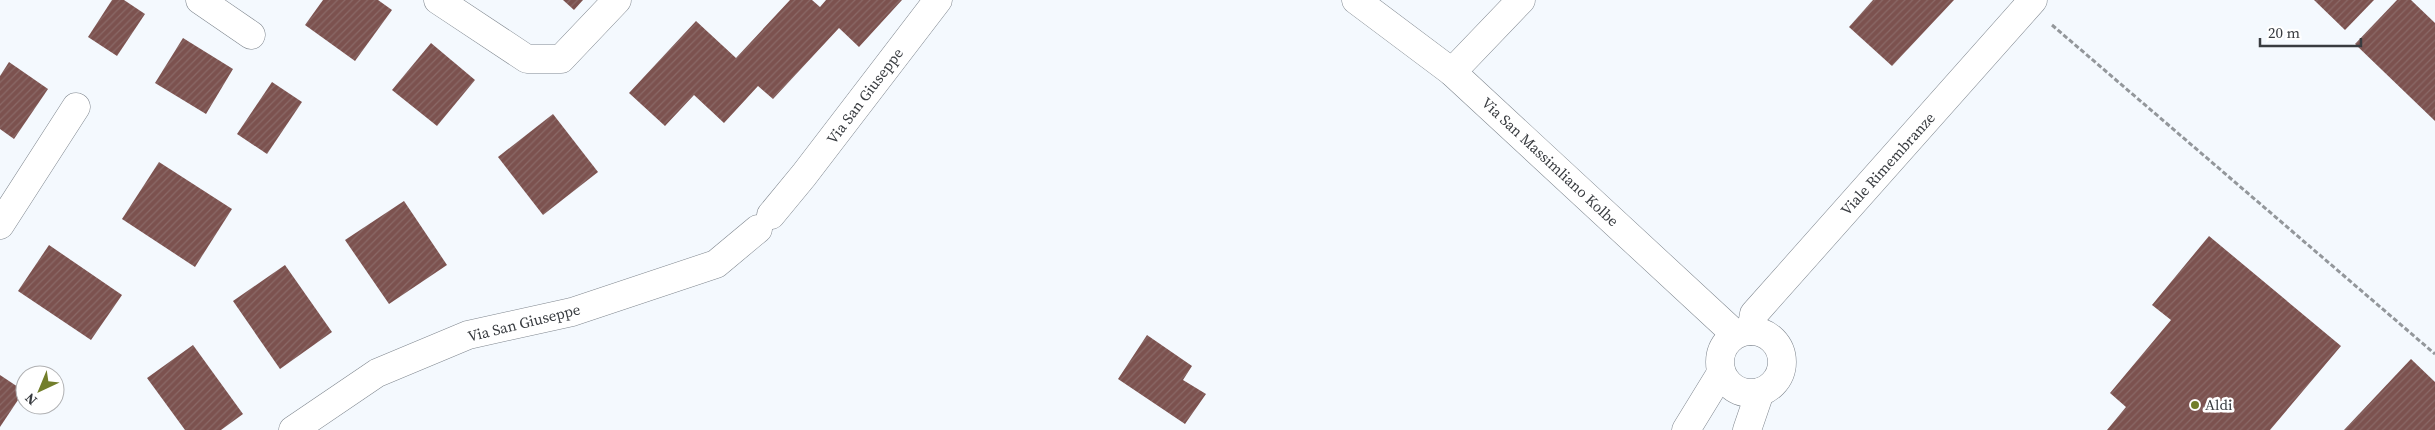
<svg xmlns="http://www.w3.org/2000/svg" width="2435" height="430" font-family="'Source Serif 4',serif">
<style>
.building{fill:url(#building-hatch)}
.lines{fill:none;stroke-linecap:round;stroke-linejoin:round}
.minor-casing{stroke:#7f868e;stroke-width:29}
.path{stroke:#93979b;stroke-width:3;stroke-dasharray:5 2.5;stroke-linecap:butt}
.minor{stroke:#fff;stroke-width:28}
.poi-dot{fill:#727e2b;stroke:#fff;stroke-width:2}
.labels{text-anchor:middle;stroke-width:5;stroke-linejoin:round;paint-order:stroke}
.street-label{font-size:15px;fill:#393c40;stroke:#fff}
.poi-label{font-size:15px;fill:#393c40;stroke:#fff;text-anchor:start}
</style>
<defs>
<pattern id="building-hatch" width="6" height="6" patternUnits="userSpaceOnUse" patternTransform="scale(1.25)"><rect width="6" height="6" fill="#7c524f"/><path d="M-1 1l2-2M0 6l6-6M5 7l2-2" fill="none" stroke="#8a6967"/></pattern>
</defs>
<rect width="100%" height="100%" fill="#f4f9fe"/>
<g class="building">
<path d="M112,0H124L145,14L117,56L88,37Z"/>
<path d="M323,0H378L392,10L355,61L305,25Z"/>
<path d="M563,0H583L574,10Z"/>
<path d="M790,0H812L820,7L826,0H902L859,47L839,28L773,99L758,86L724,123L694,95L665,126L629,93L696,21L736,58Z"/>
<path d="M1873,0H1954L1892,66L1849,27Z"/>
<path d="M2314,0H2374L2345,30Z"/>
<path d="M2397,0H2411L2435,23V121L2355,44Z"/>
<path d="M183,38L233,69L206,114L155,83Z"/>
<path d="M431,43L475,80L437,126L392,90Z"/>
<path d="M9,62L48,89L14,139L0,129V76Z"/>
<path d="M272,82L302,102L267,154L237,134Z"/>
<path d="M553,114L598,172L543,215L498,157Z"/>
<path d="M159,162L232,209L195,267L122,219Z"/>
<path d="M404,201L447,265L389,304L345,240Z"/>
<path d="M2209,236L2341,346L2270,430H2107L2126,407L2110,393L2171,320L2152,305Z"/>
<path d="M49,245L122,295L91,340L18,291Z"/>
<path d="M285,265L332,332L280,369L233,301Z"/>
<path d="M1147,335L1192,366L1183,380L1206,394L1185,424L1118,379Z"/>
<path d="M193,345L243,414L221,430H185L147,378Z"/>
<path d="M2411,359L2435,382V430H2344Z"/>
<path d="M0,375L24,391L0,427Z"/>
</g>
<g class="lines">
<g class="minor-casing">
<g id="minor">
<path d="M200,0L251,35"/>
<path d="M438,0L527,59H561L617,0"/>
<path d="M1356,0L1452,72L1735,334"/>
<path d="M1452,72L1521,0"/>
<path d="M771,215L804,175L938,0"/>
<path d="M0,225L76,107"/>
<circle cx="1751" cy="362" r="31"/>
<path d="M1751,331L1754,314L2033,0"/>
<path d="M293,430L377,373L468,335L572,312L716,264L758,229"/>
<path d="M1686,430L1721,373"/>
<path d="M1747,430L1760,392"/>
</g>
</g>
<path class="path" d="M2052,25L2435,354"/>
<use href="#minor" class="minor"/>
</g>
<circle class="poi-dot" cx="2195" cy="405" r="5"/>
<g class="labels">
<g class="street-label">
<text transform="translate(865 96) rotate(-53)" y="5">Via San Giuseppe</text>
<text transform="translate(1550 162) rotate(43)" y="5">Via San Massimliano Kolbe</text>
<text transform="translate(1888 164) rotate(-48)" y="5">Viale Rimembranze</text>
<text transform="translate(524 323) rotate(-14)" y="5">Via San Giuseppe</text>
</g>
<g class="poi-label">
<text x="2205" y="410">Aldi</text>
</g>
</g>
<g transform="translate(40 390) rotate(224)"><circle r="24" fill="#ffffff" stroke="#b0b1b3"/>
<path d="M0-4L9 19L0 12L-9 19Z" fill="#727e2b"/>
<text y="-8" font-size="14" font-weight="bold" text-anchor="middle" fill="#393c40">N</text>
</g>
<path d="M2260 38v8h101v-8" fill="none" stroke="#393c40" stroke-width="2.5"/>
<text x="2268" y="38" font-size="15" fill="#393c40" stroke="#ffffff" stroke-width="4" paint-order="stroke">20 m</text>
</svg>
